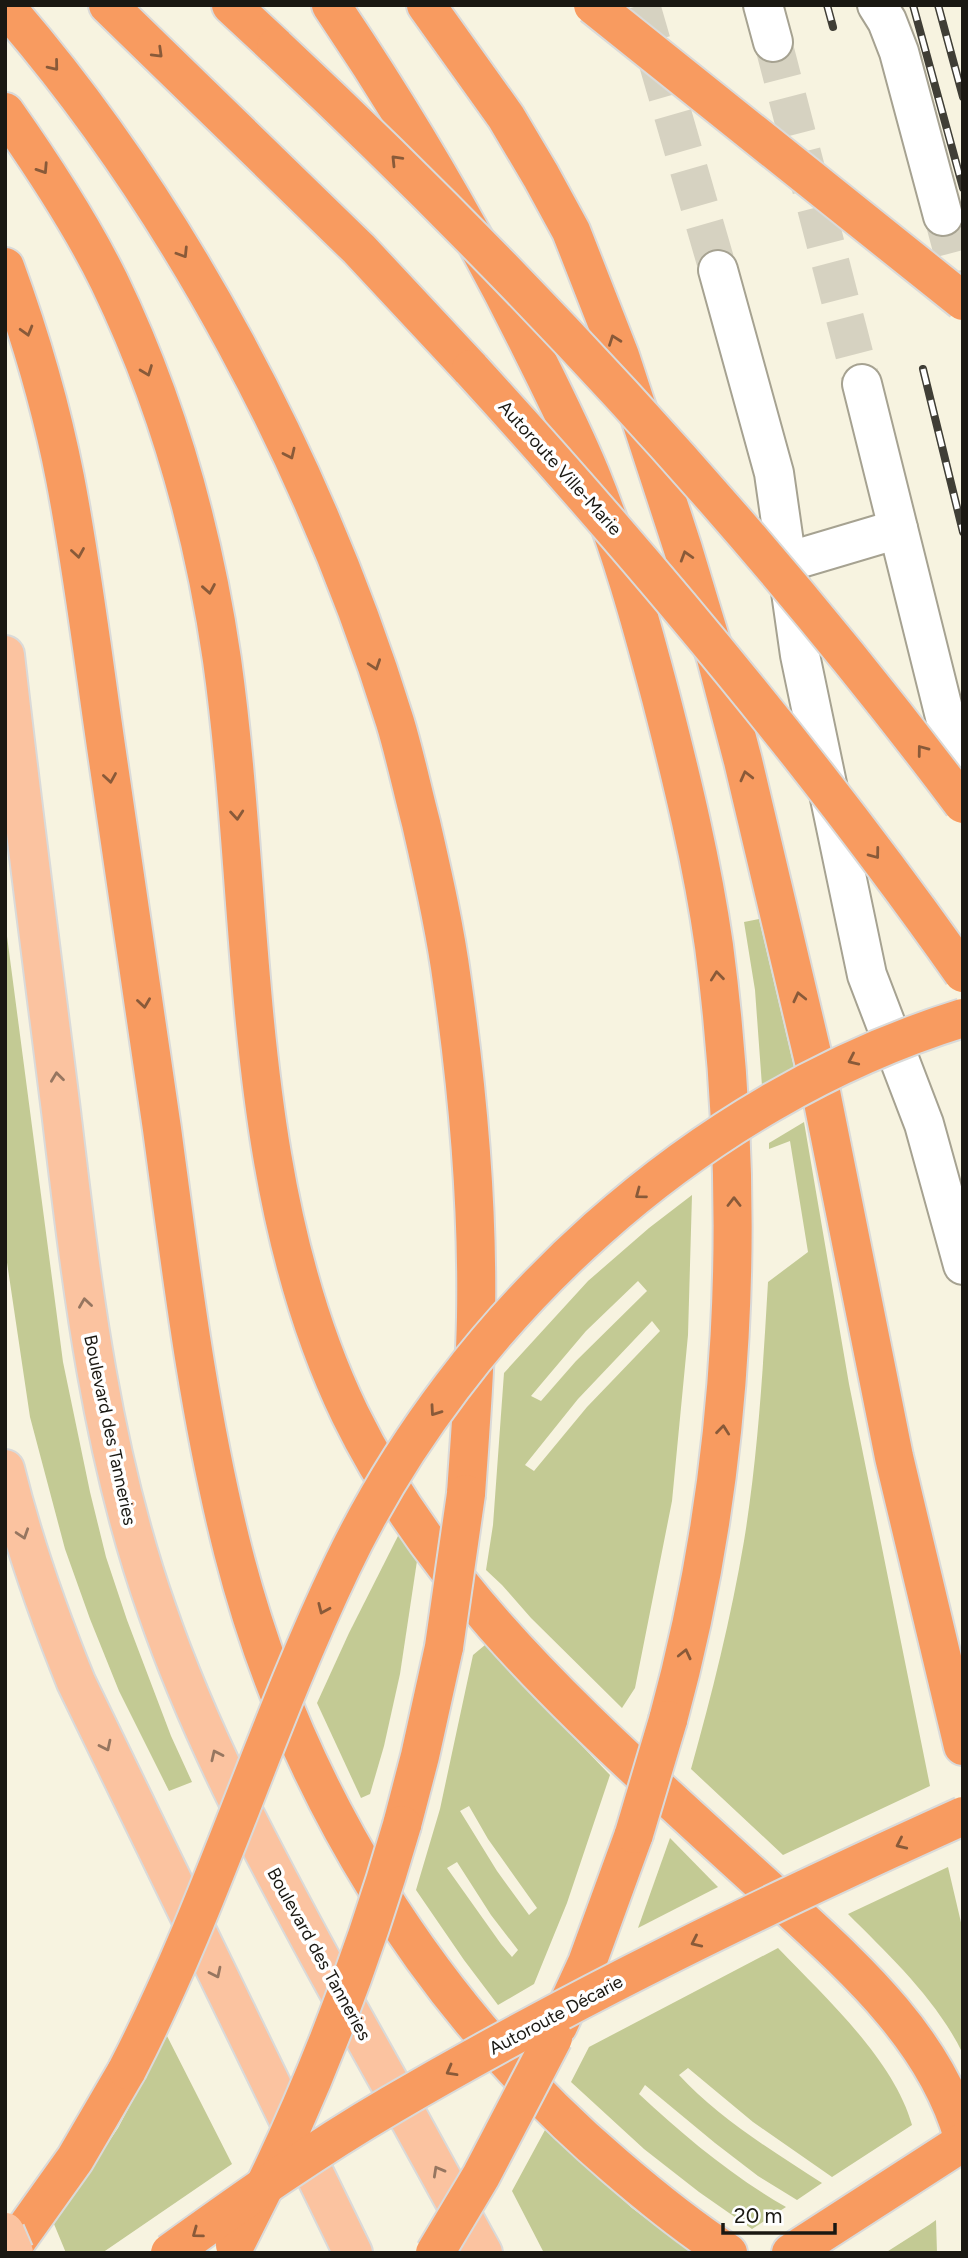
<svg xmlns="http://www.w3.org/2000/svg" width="968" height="2258" font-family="Figtree,sans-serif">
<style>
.green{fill:#c3ca94;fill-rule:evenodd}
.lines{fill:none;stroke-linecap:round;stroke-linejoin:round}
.minor-tunnel{stroke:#d6d2c1;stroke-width:38;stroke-dasharray:38 19;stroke-linecap:butt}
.minor-casing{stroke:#a6a291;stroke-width:42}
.major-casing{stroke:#dadad9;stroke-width:42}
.highway-casing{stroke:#dadad9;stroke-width:42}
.minor{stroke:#fff;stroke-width:38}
.major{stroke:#fbc3a0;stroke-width:38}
.highway{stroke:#f89b60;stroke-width:38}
.rail-casing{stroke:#403e36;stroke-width:8}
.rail{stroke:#fff;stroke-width:5;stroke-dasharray:16;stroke-linecap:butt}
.major-bridge-casing{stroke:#dadad9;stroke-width:42;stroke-linecap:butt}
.highway-bridge-casing{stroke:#dadad9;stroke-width:42;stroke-linecap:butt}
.major-bridge{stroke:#fbc3a0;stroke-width:38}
.highway-bridge{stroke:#f89b60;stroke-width:38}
.oneway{stroke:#895a39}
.oneway2{stroke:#967660}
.labels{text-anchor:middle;stroke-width:7;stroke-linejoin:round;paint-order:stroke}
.street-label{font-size:18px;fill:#1a1812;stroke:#fff}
</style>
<rect width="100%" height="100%" fill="#f7f3e0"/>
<g class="green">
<path d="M759,919L794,1067L762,1086L755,990L744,922Z"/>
<path d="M5,921L63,1362L90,1492L106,1557L127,1620L171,1736L192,1782L169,1791L119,1691L90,1619L65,1549L30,1417L5,1249Z"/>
<path d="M804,1122L849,1384L930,1786L783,1855L691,1769C712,1694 731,1618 744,1541C758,1456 763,1368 768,1282L808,1252L790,1141L769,1149V1143Z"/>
<path d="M692,1195L688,1335L672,1501L635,1688L622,1708L531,1618L502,1585L486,1570L493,1525L504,1373L588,1281L649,1228ZM638,1281L647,1291L576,1361L541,1401L531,1396L586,1331ZM652,1321L660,1331L587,1407L534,1471L525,1465L578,1399Z"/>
<path d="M399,1534L417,1561L400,1674L384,1746L370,1794L361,1798L317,1703L349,1633Z"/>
<path d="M485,1645L610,1775L567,1903L534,1984L498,2005L464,1960L416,1890L440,1809L473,1655ZM469,1806L488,1839L537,1908L529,1915L497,1871L460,1811ZM457,1862L491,1915L518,1950L512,1957L501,1944L447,1868Z"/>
<path d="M670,1838L718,1887L638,1928Z"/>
<path d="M948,1867L963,1931V2054C937,2000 890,1956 848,1914Z"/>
<path d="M778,1948C825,1997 894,2060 912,2125L832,2177L753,2122L688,2068L679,2075C716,2116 775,2153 822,2183L797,2200L758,2176L715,2143L645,2085L639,2094C684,2136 732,2176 786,2207L752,2229L699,2192L644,2149L571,2082L589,2047Z"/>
<path d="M167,2036L232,2164L102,2253H66L54,2224L118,2128Z"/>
<path d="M545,2130L632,2208L692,2253H544L512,2191Z"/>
<path d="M936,2220L937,2253H885L929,2225Z"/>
</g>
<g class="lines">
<g class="minor-tunnel">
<path d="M641,5L718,270"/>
<path d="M773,42L862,384"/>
<path d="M943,216L963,291"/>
</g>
<g class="minor-casing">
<g id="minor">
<path d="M763,5L773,42"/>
<path d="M877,5L887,21L899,52L943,216"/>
<path d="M718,270L774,473L800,655L867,975L924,1124L963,1265"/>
<path d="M862,384L963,789"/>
<path d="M787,562L898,529"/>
</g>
</g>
<g class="major-casing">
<g id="major">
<path d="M5,655C22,807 42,959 61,1111C81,1279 100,1449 157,1610C202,1741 269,1864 335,1985C385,2074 434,2163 483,2253"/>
<path d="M5,1469C23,1542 48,1613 76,1682L353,2253"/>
</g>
</g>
<g class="highway-casing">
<g id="highway">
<path d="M108,5L359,249L471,369"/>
<path d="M231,5L276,47"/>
<path d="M331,5C408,119 476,235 536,358C555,396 574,434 590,473C620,546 641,622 661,698C682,780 702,862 714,946C748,1205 737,1468 668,1720"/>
<path d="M426,5L506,117L541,176L571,231L620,356L683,549L716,658L743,761L820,1087L894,1457L963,1746"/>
<path d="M5,6C179,206 317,469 395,722C405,755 412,789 421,823C433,875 445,928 452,981C468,1092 478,1205 476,1317C475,1376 470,1435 466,1494"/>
<path d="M5,112C43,166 80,222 109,281C166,399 203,529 222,660C257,909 238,1182 350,1414C426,1570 551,1691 677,1806C714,1840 751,1874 789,1908C859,1972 936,2042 963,2137"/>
<path d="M5,267C30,335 51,406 65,478C83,571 94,666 108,760C125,883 145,1006 162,1129C181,1270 198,1413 233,1551C294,1790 428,2006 615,2166C651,2197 688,2227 728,2253"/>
<path d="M402,1825L420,1756L444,1647"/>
<path d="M558,2026L587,1963L634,1834"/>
<path d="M8,2253L75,2159L127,2070"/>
<path d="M791,2253L963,2142"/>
</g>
</g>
<use href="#minor" class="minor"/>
<use href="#major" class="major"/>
<use href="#highway" class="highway"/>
<g class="rail-casing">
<g id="rail">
<path d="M827,5L833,27"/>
<path d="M913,5L963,188"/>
<path d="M938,5L963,97"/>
<path d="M923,369L963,532"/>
</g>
</g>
<use href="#rail" class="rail"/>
<g class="major-bridge-casing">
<path id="major-bridge" d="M5,2232L14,2253"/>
</g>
<g class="highway-bridge-casing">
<g id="highway-bridge">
<path d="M593,5L963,301"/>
<path d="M276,47C525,280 758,531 963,804"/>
<path d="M471,369C646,561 813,760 963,973"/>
<path d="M444,1647L466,1494"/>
<path d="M634,1834L668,1720"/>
<path d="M127,2070C211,1908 263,1731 342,1566C461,1316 697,1100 963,1018"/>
<path d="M235,2245C305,2111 360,1970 402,1825"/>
<path d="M170,2253C242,2201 314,2150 391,2105C575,1997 768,1904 963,1816"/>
<path d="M435,2253L481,2176L553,2038"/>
</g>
</g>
<use href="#major-bridge" class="major-bridge"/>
<use href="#highway-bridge" class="highway-bridge"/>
</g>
<defs><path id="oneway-chevron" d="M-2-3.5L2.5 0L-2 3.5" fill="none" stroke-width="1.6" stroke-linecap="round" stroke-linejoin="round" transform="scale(1.75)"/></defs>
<g class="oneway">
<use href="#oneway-chevron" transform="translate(158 53) rotate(44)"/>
<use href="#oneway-chevron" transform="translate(54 66) rotate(51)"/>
<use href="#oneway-chevron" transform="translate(396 160) rotate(-134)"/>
<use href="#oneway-chevron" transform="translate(43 169) rotate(57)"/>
<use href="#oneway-chevron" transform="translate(183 253) rotate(58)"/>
<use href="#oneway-chevron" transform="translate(27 331) rotate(74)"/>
<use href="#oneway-chevron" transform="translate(614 340) rotate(-110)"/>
<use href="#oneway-chevron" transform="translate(147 371) rotate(69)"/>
<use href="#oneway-chevron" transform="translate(290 454) rotate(65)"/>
<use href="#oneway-chevron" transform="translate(78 553) rotate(81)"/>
<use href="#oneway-chevron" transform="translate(686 556) rotate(-107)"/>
<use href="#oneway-chevron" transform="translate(209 589) rotate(80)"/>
<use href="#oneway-chevron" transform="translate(375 665) rotate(71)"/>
<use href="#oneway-chevron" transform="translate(922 750) rotate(-127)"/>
<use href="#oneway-chevron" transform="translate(746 776) rotate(-104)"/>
<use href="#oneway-chevron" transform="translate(110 778) rotate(81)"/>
<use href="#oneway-chevron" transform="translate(237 815) rotate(85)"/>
<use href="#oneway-chevron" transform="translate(875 854) rotate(53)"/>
<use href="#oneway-chevron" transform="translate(717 976) rotate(-96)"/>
<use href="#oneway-chevron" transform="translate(799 997) rotate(-103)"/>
<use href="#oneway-chevron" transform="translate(144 1003) rotate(82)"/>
<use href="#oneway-chevron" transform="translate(853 1060) rotate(155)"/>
<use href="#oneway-chevron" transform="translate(640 1194) rotate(143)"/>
<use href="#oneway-chevron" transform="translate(734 1202) rotate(-90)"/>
<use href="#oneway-chevron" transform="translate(435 1411) rotate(125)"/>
<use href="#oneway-chevron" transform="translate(723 1430) rotate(-84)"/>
<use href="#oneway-chevron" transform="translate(323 1609) rotate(114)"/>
<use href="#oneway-chevron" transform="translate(685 1654) rotate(-77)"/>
<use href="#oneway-chevron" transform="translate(901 1844) rotate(155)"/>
<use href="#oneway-chevron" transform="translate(696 1942) rotate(155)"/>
<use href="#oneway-chevron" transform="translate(451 2071) rotate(151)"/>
<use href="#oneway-chevron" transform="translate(197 2233) rotate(144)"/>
</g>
<g class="oneway2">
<use href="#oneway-chevron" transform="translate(57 1077) rotate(-97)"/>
<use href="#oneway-chevron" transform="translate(85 1303) rotate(-98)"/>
<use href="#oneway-chevron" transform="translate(23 1534) rotate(72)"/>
<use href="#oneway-chevron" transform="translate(106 1746) rotate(64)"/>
<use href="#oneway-chevron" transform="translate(216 1755) rotate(-115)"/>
<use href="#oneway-chevron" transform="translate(216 1973) rotate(64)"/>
<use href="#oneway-chevron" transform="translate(438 2171) rotate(-119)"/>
</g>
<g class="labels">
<g class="street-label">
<text transform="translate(560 468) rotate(48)" y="6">Autoroute Ville-Marie</text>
<text transform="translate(110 1430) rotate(78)" y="6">Boulevard des Tanneries</text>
<text transform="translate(319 1954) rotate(61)" y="6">Boulevard des Tanneries</text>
<text transform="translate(556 2015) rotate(-28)" y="6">Autoroute Décarie</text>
</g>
</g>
<rect width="968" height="2258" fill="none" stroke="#1a1812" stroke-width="14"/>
<path d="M723 2223v10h112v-10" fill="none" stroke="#1a1812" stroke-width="3.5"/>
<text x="734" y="2223" font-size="21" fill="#1a1812" stroke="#ffffff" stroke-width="5" paint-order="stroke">20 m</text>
</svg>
